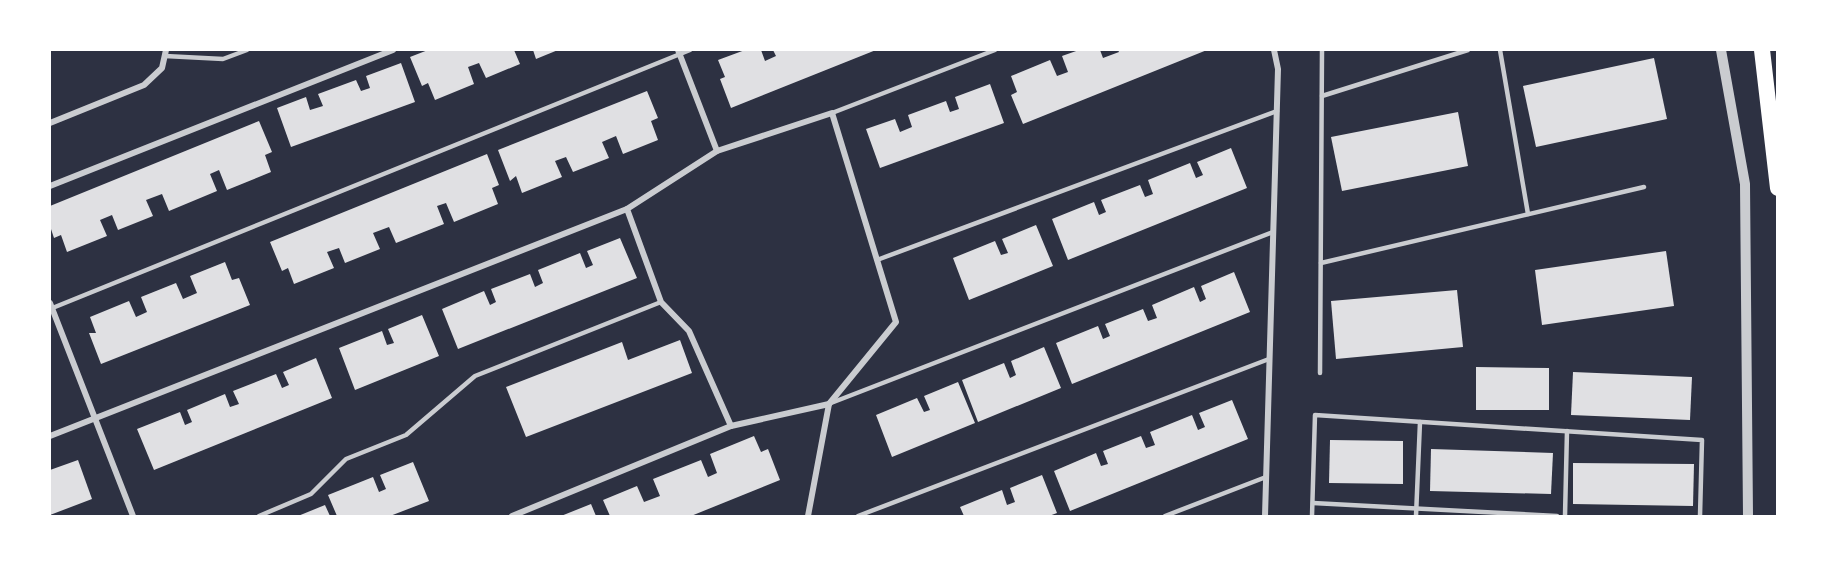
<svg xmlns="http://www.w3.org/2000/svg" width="1827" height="566" font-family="Rubik,sans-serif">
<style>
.building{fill:#e0e0e3}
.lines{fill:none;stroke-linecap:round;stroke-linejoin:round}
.service{stroke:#caccd0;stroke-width:4.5}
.minor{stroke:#caccd0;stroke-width:6}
.tertiary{stroke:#caccd0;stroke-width:10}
.trunk{stroke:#fff;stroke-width:16}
</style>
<rect width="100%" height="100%" fill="#2d3142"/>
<g class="building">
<path d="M428,50H514L520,64L486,78L479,63L468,67L474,84L435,100L428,83L422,86L410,57Z"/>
<path d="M533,50H558L536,59Z"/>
<path d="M745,50H761L765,61L776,56L773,50H876L731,108L720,79L725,77L718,60Z"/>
<path d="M1079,50H1100L1103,58L1119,52L1118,50H1207L1023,124L1011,95L1017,92L1011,76L1050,60L1057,76L1068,72L1062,56Z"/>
<path d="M1654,58L1667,119L1536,147L1523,86Z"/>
<path d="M401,63L415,102L291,147L277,108L306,97L310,110L323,106L318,94L356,80L361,91L370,88L366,76Z"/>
<path d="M990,84L1004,123L880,168L866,129L895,119L900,132L912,127L908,115L946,101L950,112L959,109L955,97Z"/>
<path d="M647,91L658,118L651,121L658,140L623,154L616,136L602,142L609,158L573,172L566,157L555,161L562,177L522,193L516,176L510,181L498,150Z"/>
<path d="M1458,112L1468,166L1342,191L1331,137Z"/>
<path d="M259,121L272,152L265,155L271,172L227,190L219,170L210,174L217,191L169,211L162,194L146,200L153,216L118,230L112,215L100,220L107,236L67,252L61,235L54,238L50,226V206Z"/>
<path d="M1231,148L1247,188L1068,260L1052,219L1094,202L1099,215L1106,212L1101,200L1140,185L1145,197L1153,194L1148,180L1190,163L1196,178L1203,175L1197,162Z"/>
<path d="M487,154L499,185L492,188L498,204L454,222L446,203L437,206L444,224L396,243L389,227L373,233L380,249L345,263L339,248L327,252L334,268L294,284L288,268L282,271L270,242Z"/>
<path d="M1036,225L1053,266L969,300L953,258L995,241L1001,255L1008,253L1002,239Z"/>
<path d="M620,238L637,278L458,349L442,309L484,291L490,305L496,302L491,289L530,274L535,287L543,283L538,270L580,253L586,268L593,265L587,251Z"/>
<path d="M1666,251L1674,306L1542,325L1535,270Z"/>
<path d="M225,262L232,280L239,278L250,305L101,364L89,333H96L90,317L129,301L136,317L147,312L141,297L176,283L183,299L197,293L190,276Z"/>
<path d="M1234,272L1250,312L1072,384L1056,343L1098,326L1103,339L1110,336L1105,324L1143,309L1148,321L1157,318L1152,305L1194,287L1200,302L1206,299L1201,286Z"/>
<path d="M1457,290L1463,347L1336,359L1331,301Z"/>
<path d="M422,315L439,356L355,390L339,348L382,331L387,345L394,343L388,329Z"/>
<path d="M680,340L692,373L526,437L506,387L622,342L628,360Z"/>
<path d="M1044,347L1061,388L978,422L962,380L1004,363L1010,378L1016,375L1011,361Z"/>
<path d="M316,358L332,398L154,470L137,429L180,412L185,425L192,422L187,410L225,394L230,407L239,404L233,391L276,374L282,388L289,385L283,372Z"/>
<path d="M1476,367L1549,368V410H1476Z"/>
<path d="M1573,372L1692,377L1690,420L1571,415Z"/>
<path d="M958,382L975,423L892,457L876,415L917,398L924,412L930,410L924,396Z"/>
<path d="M1232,400L1248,439L1070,511L1054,471L1096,453L1101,466L1108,464L1103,451L1141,436L1146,448L1155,445L1150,432L1192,415L1198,430L1205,427L1199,413Z"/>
<path d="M754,436L761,452L768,449L780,480L691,516H610L603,500L637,486L644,502L660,496L653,479L701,460L708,477L717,473L710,454Z"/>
<path d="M1330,440L1403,441V484L1329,483Z"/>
<path d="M1431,449L1553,453L1551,494L1430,491Z"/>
<path d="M78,460L92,499L50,515V470Z"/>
<path d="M413,462L429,501L390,516H337L328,495L373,477L379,492L386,489L380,475Z"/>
<path d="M1573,463L1694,464L1693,506L1573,504Z"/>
<path d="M1042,475L1057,513L1049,516H964L960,507L1002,490L1007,505L1015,502L1010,488Z"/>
<path d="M591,504L596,516H561Z"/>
<path d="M325,505L330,516H298Z"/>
</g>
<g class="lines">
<g class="service">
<path d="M1500,50L1528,214"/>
<path d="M165,56L223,59L247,50"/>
<path d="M1322,96L1468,50"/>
<path d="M832,113L995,50"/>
<path d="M877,260L1277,111"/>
<path d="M1321,263L1644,187"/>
<path d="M50,309L690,50"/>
<path d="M1320,373L1322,50"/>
<path d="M831,403L1273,232"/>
<path d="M1313,503L1557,516"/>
<path d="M259,516L311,494L346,459L406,435L475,376L661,302"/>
<path d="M858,516L1269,359"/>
<path d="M1165,516L1266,477"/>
<path d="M1312,516L1315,415L1702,440L1700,516"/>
<path d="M1416,516L1420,422"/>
<path d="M1565,516L1567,431"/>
</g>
<g class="minor">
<path d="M678,50L717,151L832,113L896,322L829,404L808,516"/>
<path d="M50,123L144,85L162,68L166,50"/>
<path d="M717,151L627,209L661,302L689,331L731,426"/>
<path d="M50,186L393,50"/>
<path d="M50,303L133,516"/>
<path d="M50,436L627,209"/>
<path d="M512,516L731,426L829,404"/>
<path d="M1265,516L1278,69L1274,50"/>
</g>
<path class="tertiary" d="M1721,50L1745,184L1748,516"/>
<path class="trunk" d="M1762,50L1778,188"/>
</g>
<rect width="1827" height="566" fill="none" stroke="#ffffff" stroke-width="102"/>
</svg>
